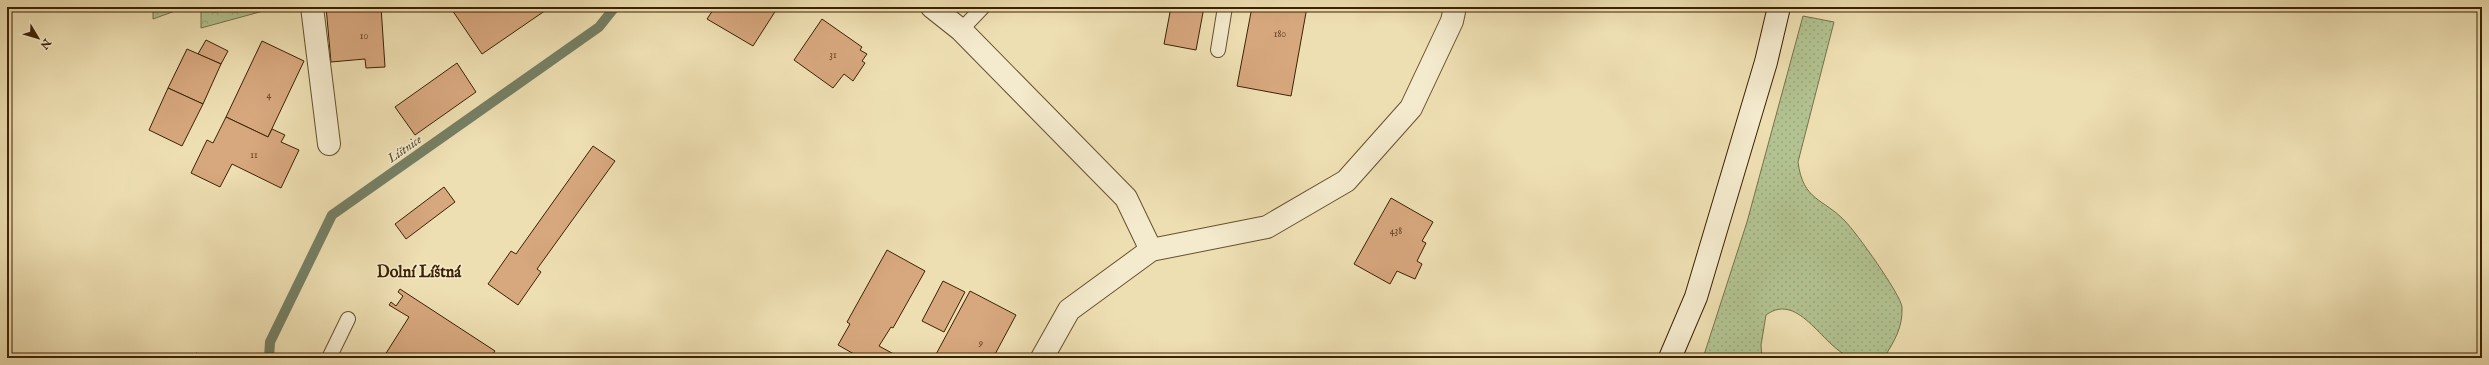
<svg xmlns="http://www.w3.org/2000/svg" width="2489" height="365" font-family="'IM FELL English',serif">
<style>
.grass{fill:url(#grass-dots);stroke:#77724a}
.forest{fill:url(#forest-crowns);stroke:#77724a}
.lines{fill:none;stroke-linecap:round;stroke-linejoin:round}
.stream{stroke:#757f64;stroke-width:10}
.building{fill:#d7a77e;stroke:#3c2202}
.lane-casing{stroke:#68512e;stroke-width:16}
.street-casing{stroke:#68512e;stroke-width:24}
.secondary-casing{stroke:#3c2202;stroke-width:24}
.lane{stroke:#f4eacd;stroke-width:14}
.street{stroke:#f4eacd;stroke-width:22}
.secondary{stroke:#f4eacd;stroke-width:22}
.labels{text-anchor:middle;stroke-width:3;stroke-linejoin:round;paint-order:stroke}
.number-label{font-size:10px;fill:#634321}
.water-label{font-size:13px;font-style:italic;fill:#585033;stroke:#f4eacd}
.district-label{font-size:16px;font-weight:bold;fill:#3c2202;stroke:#f4eacd}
</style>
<defs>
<pattern id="grass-dots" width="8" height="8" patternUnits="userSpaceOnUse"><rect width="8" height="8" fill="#b2c391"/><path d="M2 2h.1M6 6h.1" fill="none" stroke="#9aa77b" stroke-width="1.8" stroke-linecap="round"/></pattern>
<pattern id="forest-crowns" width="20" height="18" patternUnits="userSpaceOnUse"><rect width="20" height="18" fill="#b2c391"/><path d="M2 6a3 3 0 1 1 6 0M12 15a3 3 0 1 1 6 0" fill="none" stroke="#9aa77b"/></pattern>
</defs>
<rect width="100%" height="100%" fill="#eedfb2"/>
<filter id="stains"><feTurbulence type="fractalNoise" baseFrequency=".005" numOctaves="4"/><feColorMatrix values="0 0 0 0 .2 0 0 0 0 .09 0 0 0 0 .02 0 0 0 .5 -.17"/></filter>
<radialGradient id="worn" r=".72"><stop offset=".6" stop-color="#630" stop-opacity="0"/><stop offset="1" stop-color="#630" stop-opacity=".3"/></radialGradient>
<path class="grass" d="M1803,16L1834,22L1798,162C1803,201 1823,198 1845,221C1856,232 1901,295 1902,307C1903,328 1894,341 1884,358C1875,358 1862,360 1853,358C1824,351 1800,290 1766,315L1761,345L1762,358H1703L1747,222Z"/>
<g class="forest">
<path d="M153,7H186L153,19Z"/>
<path d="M201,7H278L201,28Z"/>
</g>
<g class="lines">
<path class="stream" d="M269,358L270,342L332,215L599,27L615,7"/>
</g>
<g class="building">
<path d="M326,7H381L385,67L366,68L365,59L331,62Z"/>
<path d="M450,7H548L549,8L482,54Z"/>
<path d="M715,7H778L753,46L707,19Z"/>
<path d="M1171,7H1204L1196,50L1164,44Z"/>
<path d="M1252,7H1307L1291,96L1237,86Z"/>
<path d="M822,19L862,47L860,50L867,54L862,61L865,63L853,81L844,74L833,88L794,60Z"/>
<path d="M206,40L228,51L221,64L198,54Z"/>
<path d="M262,41L304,61L268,137L226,117Z"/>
<path d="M187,49L221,64L203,104L168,88Z"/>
<path d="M457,63L476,92L415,135L395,107Z"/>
<path d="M168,88L203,104L182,146L149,130Z"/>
<path d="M226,117L268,137L272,129L285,135L281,142L299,150L281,188L232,164L220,187L191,173L207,140L213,143Z"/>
<path d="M593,146L615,161L537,269L541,272L518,305L488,284L511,251L516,254Z"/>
<path d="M444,187L455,202L406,239L395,224Z"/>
<path d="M1391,198L1433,222L1422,241L1426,243L1417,261L1422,264L1415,279L1397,271L1390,284L1354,264Z"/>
<path d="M887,250L925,271L893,328L891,327L879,346L901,358H861L838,345L850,324L847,322Z"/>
<path d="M943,281L965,292L944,332L922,321Z"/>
<path d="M400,289L495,351L490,358H460L454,354L452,358H383L409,317L389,305L391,302L396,306L403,296L398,292Z"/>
<path d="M970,291L1016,315L993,358H934Z"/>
<path d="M196,353L211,358H194Z"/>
</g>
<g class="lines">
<g class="lane-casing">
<g id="lane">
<path d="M961,30L983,7"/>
<path d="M1218,50L1225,7"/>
<path d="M329,358L348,319"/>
</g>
</g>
<g class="street-casing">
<g id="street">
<path d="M312,7L329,144"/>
<path d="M932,7L961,30L1126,198L1151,250"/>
<path d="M1042,358L1069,310L1151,250L1267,227L1346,181L1411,108L1452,21L1455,7"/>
</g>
</g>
<g class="secondary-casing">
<path id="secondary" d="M1670,358L1696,297L1766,62L1779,7"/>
</g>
<use href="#lane" class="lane"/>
<use href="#street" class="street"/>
<use href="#secondary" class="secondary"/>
</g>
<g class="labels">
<g class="number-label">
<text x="1280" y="37">180</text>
<text x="364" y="39">10</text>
<text x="833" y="58">31</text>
<text x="269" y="98">4</text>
<text x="254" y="158">11</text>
<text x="1396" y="234">438</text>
<text x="981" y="346">9</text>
</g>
<g class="water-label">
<text transform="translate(404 148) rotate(-35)" y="5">Líštnice</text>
</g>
<g class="district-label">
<text x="419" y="277">Dolní Líštná</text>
</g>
</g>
<rect width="2489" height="365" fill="none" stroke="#eedfb2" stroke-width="24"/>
<rect x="8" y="8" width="2473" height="349" fill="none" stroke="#3c2202" stroke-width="2"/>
<rect x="12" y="12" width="2465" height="341" fill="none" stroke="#3c2202"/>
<g transform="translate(38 38) rotate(128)" stroke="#f4eacd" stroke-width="3" paint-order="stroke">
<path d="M0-3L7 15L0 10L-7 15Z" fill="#3c2202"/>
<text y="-6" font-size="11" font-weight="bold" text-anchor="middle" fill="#3c2202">N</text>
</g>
<rect width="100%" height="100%" filter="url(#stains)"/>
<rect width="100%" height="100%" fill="url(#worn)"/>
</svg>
